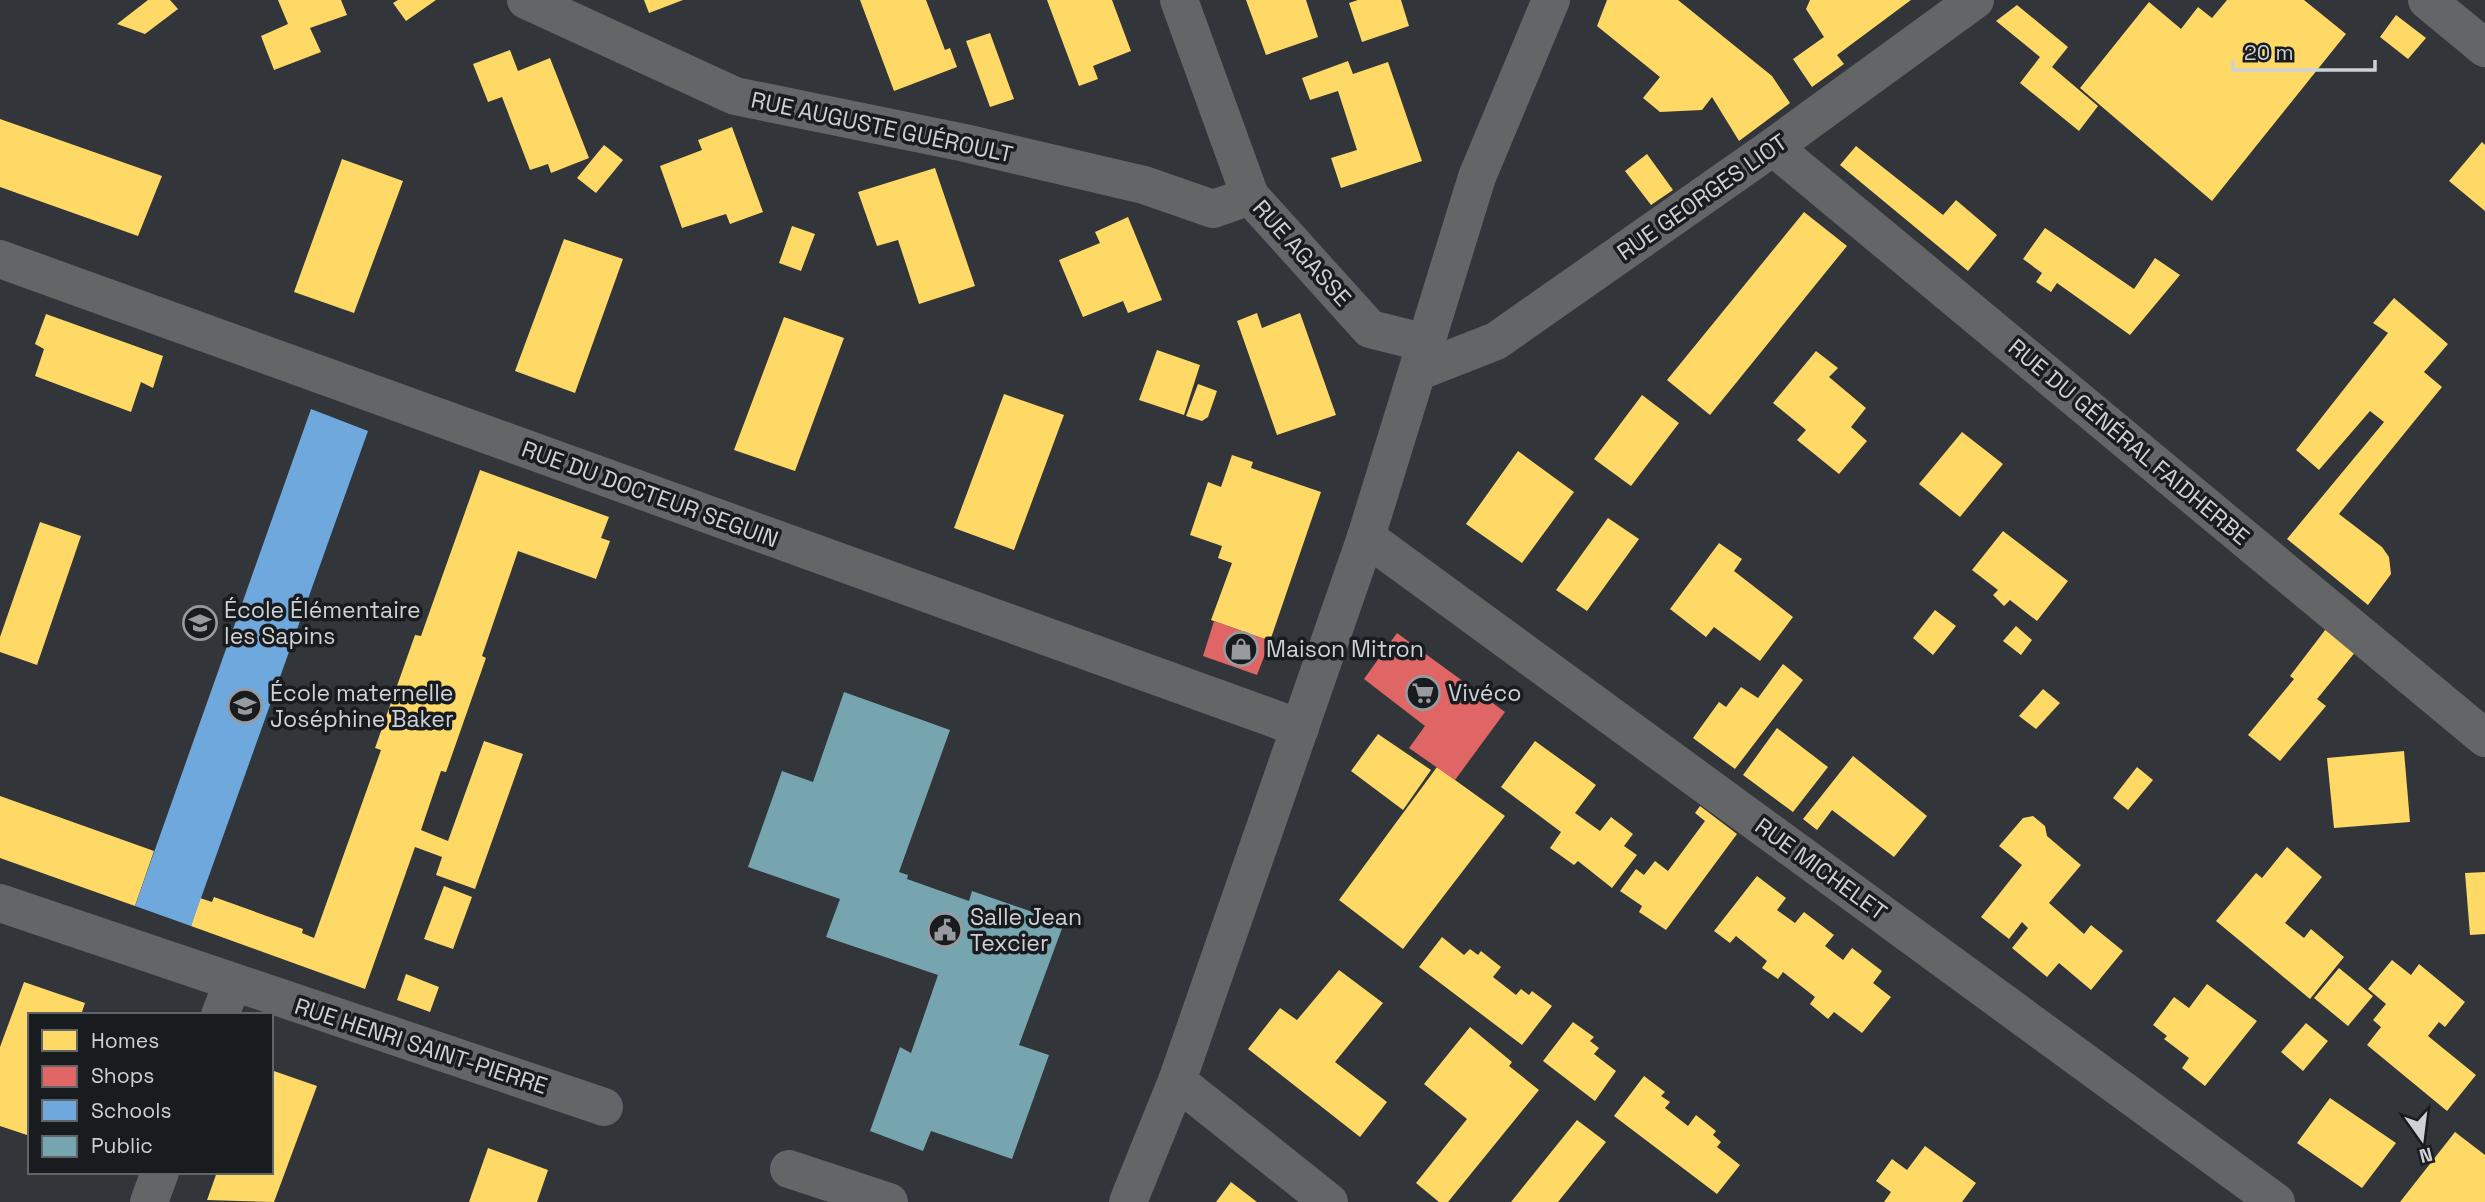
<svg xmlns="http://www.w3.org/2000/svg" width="2485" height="1202" font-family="'Space Grotesk',sans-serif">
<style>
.homes{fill:#ffd966}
.shops{fill:#e06666}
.schools{fill:#6fa8dc}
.public{fill:#76a5af}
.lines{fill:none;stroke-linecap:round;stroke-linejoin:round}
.minor{stroke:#636567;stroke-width:38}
.labels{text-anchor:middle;stroke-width:7;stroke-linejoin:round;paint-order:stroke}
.street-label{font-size:23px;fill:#ced1d6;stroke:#191c1f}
.poi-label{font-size:23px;fill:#ced1d6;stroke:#191c1f;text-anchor:start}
</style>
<rect width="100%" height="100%" fill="#323539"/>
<g class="homes">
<path d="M148,0H170L178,9L145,34L117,24Z"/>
<path d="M278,0H341L347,15L310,28L321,52L274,70L261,36L288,24Z"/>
<path d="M398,0H436L406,21L393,3Z"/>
<path d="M644,0H683L649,13Z"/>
<path d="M860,0H926L945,50L950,48L957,67L894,91Z"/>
<path d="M1047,0H1112L1131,51L1093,66L1098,79L1079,86Z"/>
<path d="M1246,0H1306L1318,37L1266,55Z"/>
<path d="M1358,0H1401L1409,26L1362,42L1349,3Z"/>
<path d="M1607,0H1678L1772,76L1790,103L1739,141L1712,97L1702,110L1660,112L1643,98L1660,77L1597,26Z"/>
<path d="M1810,0H1911L1837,55L1844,64L1812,87L1793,59L1824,37L1806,9Z"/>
<path d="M2227,0H2304L2346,34L2212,201L2080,88L2149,2L2181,29L2198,7L2212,18Z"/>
<path d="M2017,5L2068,47L2052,67L2098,106L2079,131L2020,83L2040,57L1996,21Z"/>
<path d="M2396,15L2426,38L2408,59L2380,37Z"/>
<path d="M990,33L1014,99L990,107L966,41Z"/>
<path d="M510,50L518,71L550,58L589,158L551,173L548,164L530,170L502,97L488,102L473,64Z"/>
<path d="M1348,61L1353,74L1388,62L1422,161L1341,188L1331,158L1357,150L1338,91L1310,100L1302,78Z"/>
<path d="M0,119L162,176L138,236L0,187Z"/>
<path d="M732,127L763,212L730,224L726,214L682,228L660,166L702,150L698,140Z"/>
<path d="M2482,142L2485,145V211L2449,181Z"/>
<path d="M604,145L623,160L596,193L577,178Z"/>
<path d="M1856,146L1943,215L1956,200L1997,235L1968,271L1840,165Z"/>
<path d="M1647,154L1673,190L1651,205L1625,171Z"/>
<path d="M342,159L403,181L354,313L294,292Z"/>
<path d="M935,168L975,286L919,304L898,240L877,246L858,192Z"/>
<path d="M1804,212L1847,246L1710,415L1667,380Z"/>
<path d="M1128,217L1162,300L1128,313L1123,301L1083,317L1059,260L1100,243L1095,232Z"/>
<path d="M792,226L815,234L801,271L779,263Z"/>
<path d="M2045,228L2134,289L2155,258L2180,275L2130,335L2057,283L2051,292L2036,282L2042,273L2023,259Z"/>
<path d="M564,239L623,259L575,393L515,371Z"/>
<path d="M2394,298L2448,344L2424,372L2442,387L2339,514L2382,547L2389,557L2391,574L2368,605L2287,539L2384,422L2370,411L2319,470L2296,450L2388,333L2373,323Z"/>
<path d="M1257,313L1262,328L1300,313L1336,415L1277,435L1237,321Z"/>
<path d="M46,314L163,356L153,388L141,382L131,412L35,376L44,349L35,344Z"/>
<path d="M784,317L844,338L795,471L734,450Z"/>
<path d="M1157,350L1200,365L1184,415L1139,400Z"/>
<path d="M1816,351L1838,368L1829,377L1866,408L1851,427L1867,441L1839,474L1797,440L1806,430L1773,403Z"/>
<path d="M1198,384L1217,391L1208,417L1202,421L1186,416Z"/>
<path d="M1004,394L1064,415L1014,550L954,528Z"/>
<path d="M1642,395L1679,423L1631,486L1594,459Z"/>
<path d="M1962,432L2003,464L1960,517L1919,484Z"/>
<path d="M1518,451L1574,492L1522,563L1466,524Z"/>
<path d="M1232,455L1253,462L1251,468L1321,492L1270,641L1211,620L1232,563L1218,558L1222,546L1190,535L1208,482L1221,487Z"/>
<path d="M480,470L609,517L601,538L610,541L596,579L518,551L482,656L486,658L446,772L441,771L421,830L448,841L484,741L523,754L475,889L436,875L442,857L415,847L365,989L191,926L200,898L212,902L214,897L303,929L302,933L314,938L381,750L375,748L415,635L421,636Z"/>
<path d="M1608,518L1639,539L1587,611L1556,590Z"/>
<path d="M40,522L81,536L37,665L0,652V637Z"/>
<path d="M2003,531L2068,581L2037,621L2010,600L2004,606L1993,595L1998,590L1972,570Z"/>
<path d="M1719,543L1742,559L1734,571L1793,617L1760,661L1714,627L1706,637L1670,609Z"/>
<path d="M1935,610L1956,626L1933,655L1913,638Z"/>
<path d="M2332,621L2361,645L2317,699L2326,706L2280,761L2248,735L2294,679L2290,676Z"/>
<path d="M2016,626L2032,640L2021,655L2003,641Z"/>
<path d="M1783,664L1803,680L1735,769L1693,738L1719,702L1726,707L1741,687L1758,698Z"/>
<path d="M2043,689L2060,703L2036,729L2019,716Z"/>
<path d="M1777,728L1828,767L1793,812L1743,775Z"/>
<path d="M1378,734L1431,770L1403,810L1351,771Z"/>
<path d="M1535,741L1596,785L1575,813L1600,831L1611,817L1633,834L1624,846L1637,855L1612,888L1578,861L1574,865L1550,848L1561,832L1501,787Z"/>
<path d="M2404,751L2410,822L2334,828L2327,758Z"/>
<path d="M1853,756L1927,816L1894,857L1832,810L1817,830L1803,819Z"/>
<path d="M1437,767L1505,816L1403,949L1339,900Z"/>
<path d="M2137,767L2153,780L2128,810L2113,798Z"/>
<path d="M0,796L154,851L135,906L0,858Z"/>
<path d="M1700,806L1737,834L1666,930L1639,912L1642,906L1620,891L1636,869L1644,875L1655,861L1668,871L1705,821L1695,813Z"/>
<path d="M2033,816L2045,826L2047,836L2081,865L2049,903L2084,934L2091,925L2123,951L2091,990L2059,963L2047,977L2012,948L2028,928L2022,922L2009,939L1981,917L2022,865L1999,846L2023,818Z"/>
<path d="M2287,847L2322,877L2285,923L2304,938L2311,929L2344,957L2310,999L2216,921L2256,873L2262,878Z"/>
<path d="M2485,872V934L2470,935L2465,873Z"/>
<path d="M1757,876L1786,898L1777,910L1795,923L1804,912L1834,935L1825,946L1843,960L1852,948L1882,971L1873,983L1891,997L1862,1033L1834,1012L1828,1019L1810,1004L1815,997L1783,972L1778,979L1762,968L1767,961L1736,936L1730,943L1714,931Z"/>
<path d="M444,886L472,897L453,949L424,939Z"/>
<path d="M1442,937L1464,955L1470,949L1478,955L1481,951L1501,967L1493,977L1516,995L1521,989L1529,995L1532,991L1552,1006L1522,1045L1419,967Z"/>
<path d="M2392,960L2411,975L2419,964L2465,1002L2445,1027L2439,1022L2428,1036L2476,1075L2447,1111L2367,1045L2381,1027L2373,1020L2386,1004L2368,989Z"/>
<path d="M2339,968L2373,996L2348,1026L2314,998Z"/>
<path d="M1339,970L1383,1003L1335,1062L1387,1102L1360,1137L1248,1049L1280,1008L1297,1020Z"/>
<path d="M406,974L439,987L430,1012L397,1000Z"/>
<path d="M24,982L85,1003L81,1015H30V1136L0,1126V1047Z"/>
<path d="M2207,984L2257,1021L2205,1086L2182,1068L2189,1058L2164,1039L2167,1036L2153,1025L2174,997L2189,1008Z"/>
<path d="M1573,1022L1594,1037L1590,1041L1599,1048L1594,1054L1616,1071L1595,1101L1543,1061Z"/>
<path d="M2306,1023L2328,1041L2303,1071L2281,1052Z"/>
<path d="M1470,1027L1512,1062L1509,1066L1539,1090L1448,1202H1439L1416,1183L1467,1119L1424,1084Z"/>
<path d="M271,1070L317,1086L274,1202L207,1200L217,1172H271Z"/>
<path d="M1644,1076L1665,1092L1661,1096L1670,1102L1665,1108L1688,1126L1696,1115L1716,1131L1713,1135L1721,1142L1717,1147L1740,1165L1717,1194L1614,1116Z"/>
<path d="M2330,1098L2396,1143L2362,1188L2297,1143Z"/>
<path d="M1577,1120L1606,1142L1558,1202H1511Z"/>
<path d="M2455,1132L2485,1155V1202H2400Z"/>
<path d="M1925,1146L1976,1183L1962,1202H1884L1891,1192L1876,1181L1892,1159L1907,1170Z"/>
<path d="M488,1148L548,1170L537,1202H469Z"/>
<path d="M1231,1182L1257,1202H1216Z"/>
</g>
<g class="shops">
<path d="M1214,621L1270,641L1257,675L1203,656Z"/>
<path d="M1397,633L1505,712L1455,780L1409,748L1425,726L1364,679Z"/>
</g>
<path class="schools" d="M311,409L368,431L191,926L135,906Z"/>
<path class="public" d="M844,692L950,730L899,872L908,875L907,879L969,901L972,891L1064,923L1019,1045L1049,1055L1012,1159L931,1131L923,1151L870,1131L900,1047L911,1053L938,975L826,937L840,899L748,867L782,771L813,782Z"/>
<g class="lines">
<g class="minor">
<path d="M526,0L735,96L965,143L1144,185L1213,209L1250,196"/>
<path d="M1179,0L1250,196L1370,329L1426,343"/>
<path d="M2427,0L2485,48"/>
<path d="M1773,147L2485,738"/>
<path d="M0,259L1300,728"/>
<path d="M1417,372L1496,341L1773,147L1975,0"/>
<path d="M1366,537L2276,1202"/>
<path d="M0,903L604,1107"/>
<path d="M220,1015L233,982"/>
<path d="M1177,1081L1329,1202"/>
<path d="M789,1169L889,1202"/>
<path d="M149,1202L160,1172"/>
<path d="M1128,1202L1177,1081L1366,537L1477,177L1551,0"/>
</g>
</g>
<defs>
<g id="school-ring" transform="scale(1.75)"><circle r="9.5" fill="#191c1f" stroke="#979a9f" stroke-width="1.5"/><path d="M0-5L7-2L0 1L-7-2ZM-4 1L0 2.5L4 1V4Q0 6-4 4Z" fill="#979a9f"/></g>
<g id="shop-ring" transform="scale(1.75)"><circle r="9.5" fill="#191c1f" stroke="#979a9f" stroke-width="1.5"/><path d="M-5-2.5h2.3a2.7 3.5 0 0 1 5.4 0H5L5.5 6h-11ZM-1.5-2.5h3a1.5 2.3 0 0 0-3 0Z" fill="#979a9f"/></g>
<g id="supermarket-ring" transform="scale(1.75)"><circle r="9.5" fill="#191c1f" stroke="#979a9f" stroke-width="1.5"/><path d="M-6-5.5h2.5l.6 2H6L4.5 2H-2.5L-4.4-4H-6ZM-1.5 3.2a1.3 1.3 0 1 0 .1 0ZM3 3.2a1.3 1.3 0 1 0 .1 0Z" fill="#979a9f"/></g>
<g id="civic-ring" transform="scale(1.75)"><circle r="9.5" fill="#191c1f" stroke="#979a9f" stroke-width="1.5"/><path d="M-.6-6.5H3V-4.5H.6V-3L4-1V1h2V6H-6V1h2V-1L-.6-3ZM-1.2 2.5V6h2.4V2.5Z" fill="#979a9f"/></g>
</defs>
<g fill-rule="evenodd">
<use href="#school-ring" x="200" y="623"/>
<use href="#shop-ring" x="1241" y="649"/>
<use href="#supermarket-ring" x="1423" y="693"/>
<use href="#school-ring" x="245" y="706"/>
<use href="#civic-ring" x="945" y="930"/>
</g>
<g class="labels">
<g class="street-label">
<text transform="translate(882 127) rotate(12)" y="8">RUE AUGUSTE GUÉROULT</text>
<text transform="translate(1702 197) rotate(-35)" y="8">RUE GEORGES LIOT</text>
<text transform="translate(1302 253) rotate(48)" y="8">RUE AGASSE</text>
<text transform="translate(2129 442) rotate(40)" y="8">RUE DU GÉNÉRAL FAIDHERBE</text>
<text transform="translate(650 494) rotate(20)" y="8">RUE DU DOCTEUR SEGUIN</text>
<text transform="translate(1821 869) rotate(36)" y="8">RUE MICHELET</text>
<text transform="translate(421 1046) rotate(18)" y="8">RUE HENRI SAINT-PIERRE</text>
</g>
<g class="poi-label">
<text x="224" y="618">École Élémentaire<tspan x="224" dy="26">les Sapins</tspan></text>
<text x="1266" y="657">Maison Mitron</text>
<text x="270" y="701">École maternelle<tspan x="270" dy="26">Joséphine Baker</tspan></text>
<text x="1448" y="701">Vivéco</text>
<text x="970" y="925">Salle Jean<tspan x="970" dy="26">Texcier</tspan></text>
</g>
</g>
<rect x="28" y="1013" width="245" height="161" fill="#191c1f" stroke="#616468" stroke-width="2"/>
<rect x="42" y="1030" width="35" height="21" fill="#ffd966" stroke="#616468" stroke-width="2"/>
<text x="91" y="1048" font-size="21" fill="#ced1d6">Homes</text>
<rect x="42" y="1066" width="35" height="21" fill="#e06666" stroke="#616468" stroke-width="2"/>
<text x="91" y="1083" font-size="21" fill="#ced1d6">Shops</text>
<rect x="42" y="1100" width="35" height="21" fill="#6fa8dc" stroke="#616468" stroke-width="2"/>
<text x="91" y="1118" font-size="21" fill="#ced1d6">Schools</text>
<rect x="42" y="1136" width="35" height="21" fill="#76a5af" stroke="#616468" stroke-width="2"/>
<text x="91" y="1153" font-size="21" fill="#ced1d6">Public</text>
<g transform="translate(2422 1139) rotate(166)" stroke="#191c1f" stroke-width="5" paint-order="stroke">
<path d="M0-5L12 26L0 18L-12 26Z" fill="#ced1d6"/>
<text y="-10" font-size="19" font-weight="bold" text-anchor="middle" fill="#ced1d6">N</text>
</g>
<path d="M2233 60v10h142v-10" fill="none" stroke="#ced1d6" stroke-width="3.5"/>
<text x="2244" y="60" font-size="21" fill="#ced1d6" stroke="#191c1f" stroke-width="5" paint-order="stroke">20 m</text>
</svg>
